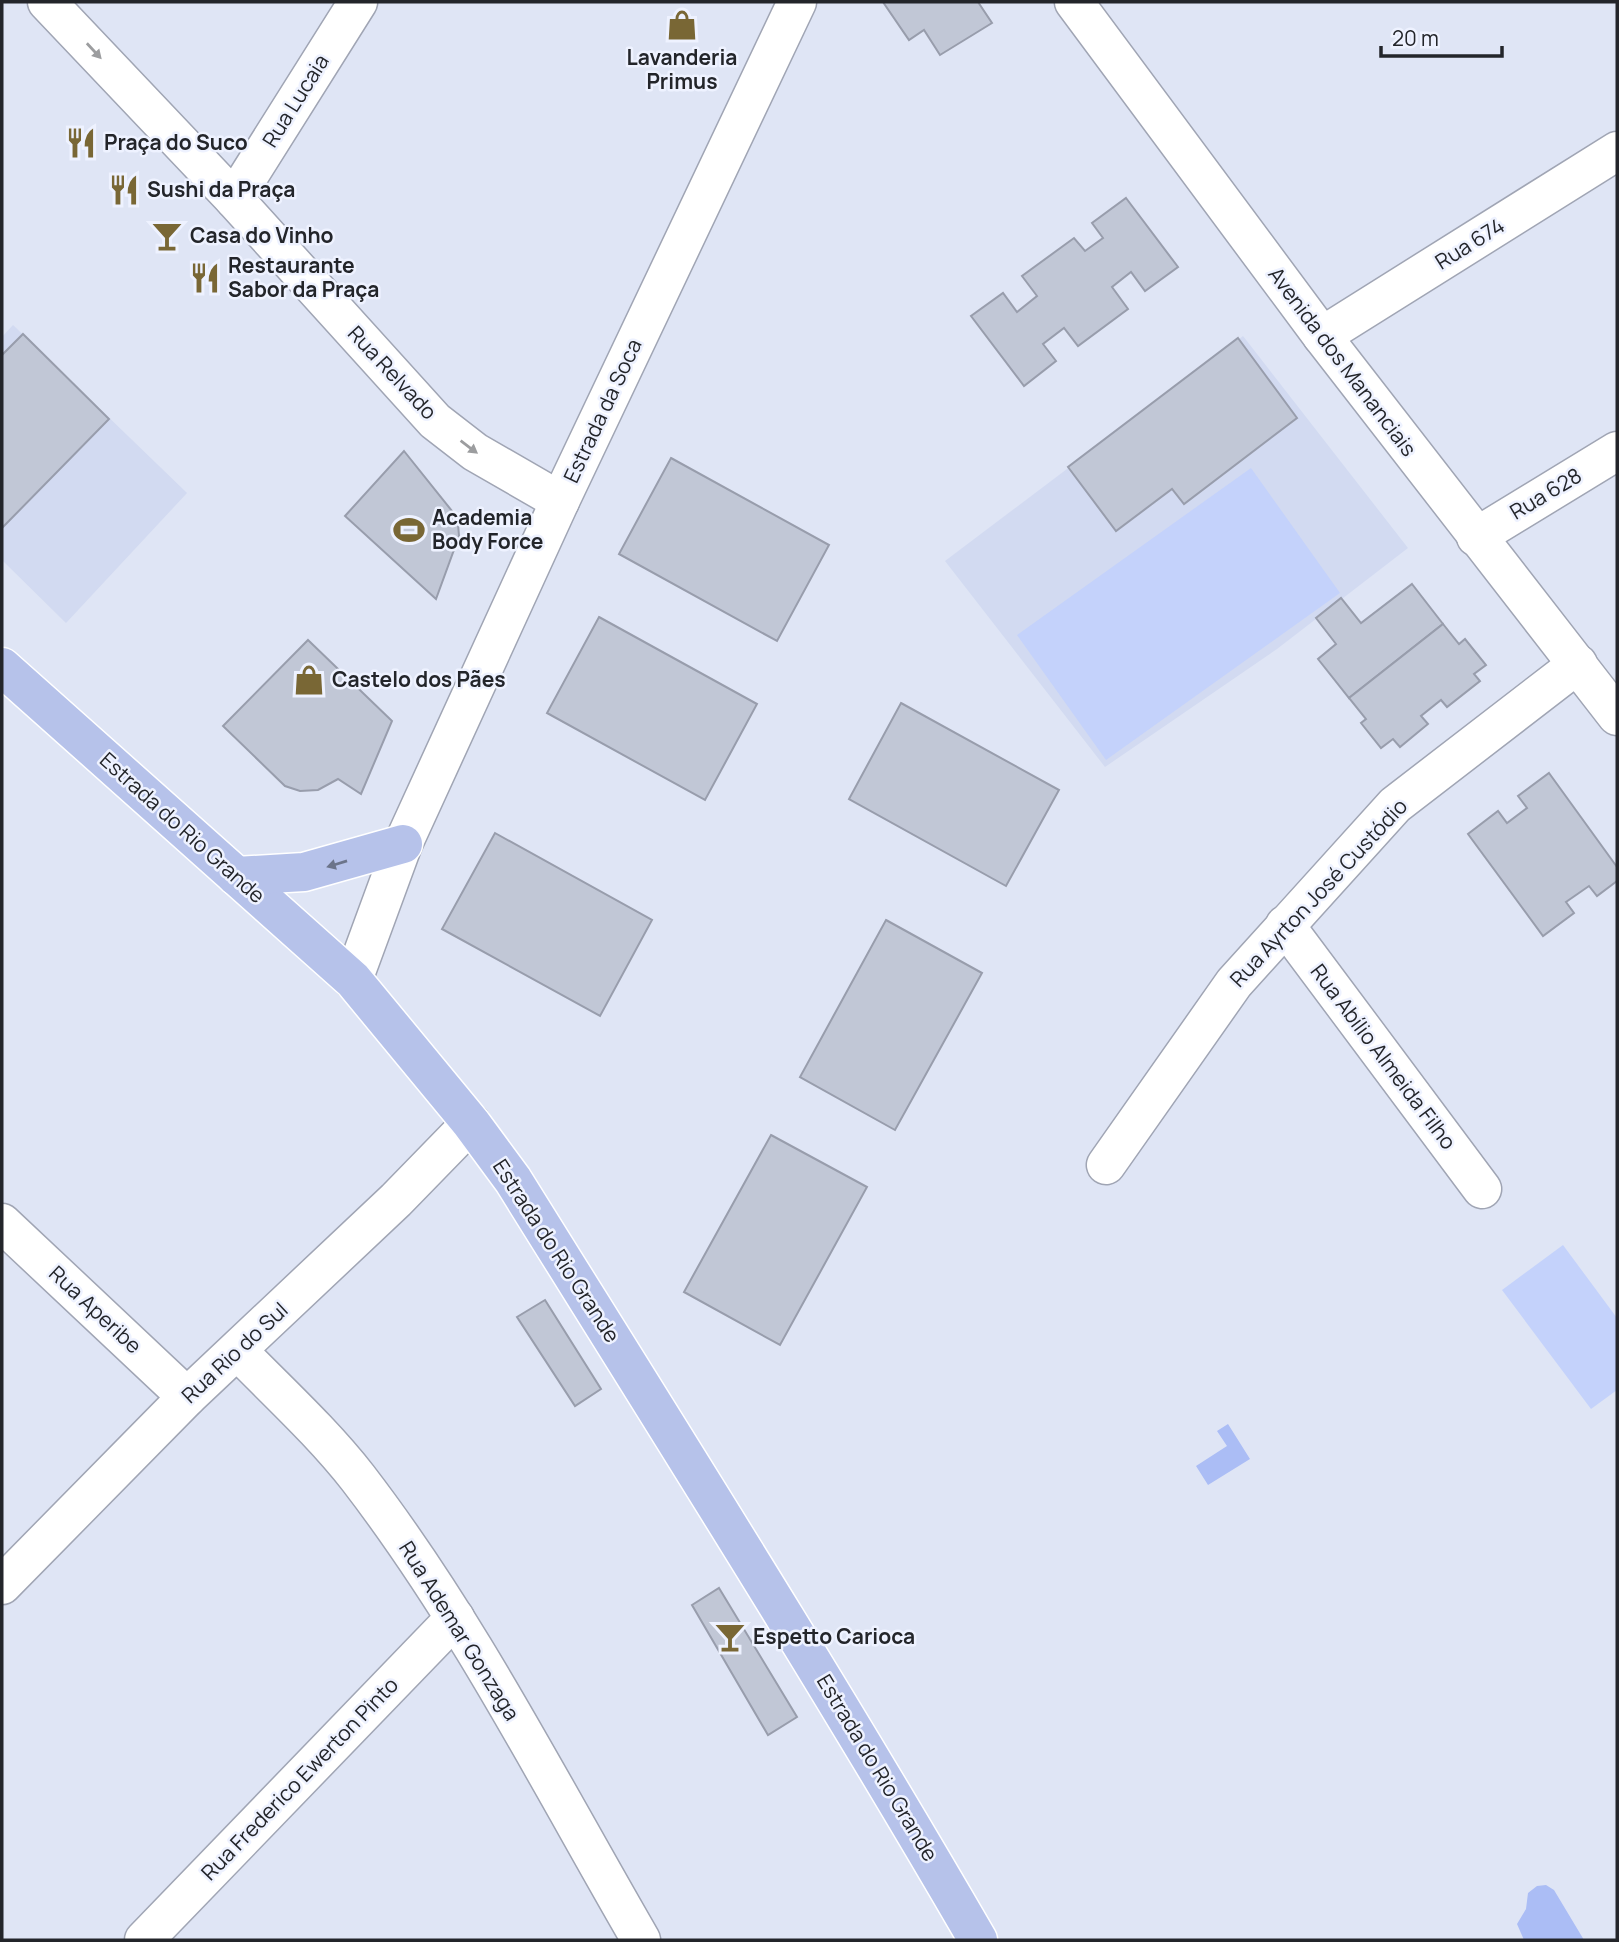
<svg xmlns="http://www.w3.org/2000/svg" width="1619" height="1942" font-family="Manrope,sans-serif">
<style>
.built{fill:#d2daf1}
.green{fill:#c4d2fb}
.water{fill:#abbdf5}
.building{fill:#c1c7d6;stroke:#989dac;stroke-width:2}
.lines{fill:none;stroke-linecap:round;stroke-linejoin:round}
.minor-casing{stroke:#a0a5b4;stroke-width:41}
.major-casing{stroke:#fff;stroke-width:41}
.minor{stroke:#fff;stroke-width:38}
.major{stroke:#b6c2ea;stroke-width:38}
.oneway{fill:#9c9d9f}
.oneway2{fill:#6c748a}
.labels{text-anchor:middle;stroke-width:5;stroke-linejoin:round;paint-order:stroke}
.poi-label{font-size:21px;font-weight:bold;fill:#23252a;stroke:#eef2ff;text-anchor:start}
.street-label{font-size:21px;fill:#23252a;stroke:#eef2ff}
</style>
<rect width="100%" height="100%" fill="#dfe5f5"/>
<g class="built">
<path d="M13,325L187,493L66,623L2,560V337Z"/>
<path d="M1243,336L1408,548L1277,649L1105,767L945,561Z"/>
</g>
<g class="green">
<path d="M1251,468L1340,593L1106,760L1017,635Z"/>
<path d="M1563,1245L1617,1318V1390L1591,1409L1502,1290Z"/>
</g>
<g class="water">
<path d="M1228,1424L1250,1459L1208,1485L1196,1466L1227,1446L1217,1431Z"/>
<path d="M1546,1885L1554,1890L1584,1940H1524L1517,1924L1526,1909L1528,1893L1537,1886Z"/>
</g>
<g class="building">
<path d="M883,2H978L992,23L940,55L924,30L909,40Z"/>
<path d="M1126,198L1178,267L1145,291L1131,272L1112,287L1128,309L1078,346L1064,328L1043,344L1056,361L1024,386L971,316L1003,293L1017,312L1037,296L1022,276L1074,238L1085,251L1103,238L1092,223Z"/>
<path d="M23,334L109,419L2,528V355Z"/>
<path d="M1238,338L1297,418L1184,504L1172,489L1116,531L1068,467Z"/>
<path d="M404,451L452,511L458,524L459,536L436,599L345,516Z"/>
<path d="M671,458L829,545L777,641L619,554Z"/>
<path d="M1412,584L1443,624L1349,698L1318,659L1336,644L1316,618L1341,598L1361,623Z"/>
<path d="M599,617L757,704L705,800L547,713Z"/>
<path d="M1443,624L1459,644L1465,639L1486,665L1474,674L1480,681L1447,707L1441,700L1421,716L1428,724L1400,747L1393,739L1381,748L1361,723L1366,719L1349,698Z"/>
<path d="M308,640L392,721L361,794L338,779L318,790L300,791L285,786L223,726Z"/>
<path d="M901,703L1059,790L1006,886L849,799Z"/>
<path d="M1549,773L1617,867V881L1597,896L1589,886L1566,902L1574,913L1543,936L1468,834L1498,811L1507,823L1527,808L1518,796Z"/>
<path d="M495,833L652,920L600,1016L442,929Z"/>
<path d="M886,920L982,973L895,1130L800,1077Z"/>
<path d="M771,1135L867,1187L780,1345L684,1292Z"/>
<path d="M545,1300L601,1389L575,1406L517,1317Z"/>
<path d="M719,1588L797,1717L768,1735L692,1605Z"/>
</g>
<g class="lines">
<g class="minor-casing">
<g id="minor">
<path d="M47,2L234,199L435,421L475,452L560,501"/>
<path d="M1074,2L1322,336L1617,716"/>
<path d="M234,199L358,2"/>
<path d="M1322,336L1617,151"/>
<path d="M1476,537L1617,451"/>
<path d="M1285,925L1482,1189"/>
<path d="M353,980L403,844L560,501L797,2"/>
<path d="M1106,1165L1234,983L1395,805L1578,664"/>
<path d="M2,1223L187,1397"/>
<path d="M238,1351C278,1392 323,1433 358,1478C468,1621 551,1785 641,1940"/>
<path d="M2,1585L187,1397L396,1200L471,1123"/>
<path d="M144,1940L455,1618"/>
</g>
</g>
<g class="major-casing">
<g id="major">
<path d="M2,667L353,980L471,1123L513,1180C670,1432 829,1683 978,1940"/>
<path d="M236,876L304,872L403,844"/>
</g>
</g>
<use href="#minor" class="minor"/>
<use href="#major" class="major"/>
</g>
<defs><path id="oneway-solid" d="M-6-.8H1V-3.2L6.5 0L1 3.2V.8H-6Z" transform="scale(1.75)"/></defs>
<g class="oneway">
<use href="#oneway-solid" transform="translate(94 51) rotate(47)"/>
<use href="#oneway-solid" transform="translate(469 447) rotate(37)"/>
</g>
<use class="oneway2" href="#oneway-solid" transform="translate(337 864) rotate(163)"/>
<defs>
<g id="shop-bare" transform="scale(2.415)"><path d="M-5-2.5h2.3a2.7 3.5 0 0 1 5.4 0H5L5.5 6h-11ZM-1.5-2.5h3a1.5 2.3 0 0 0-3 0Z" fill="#796735" stroke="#eef2ff" stroke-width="2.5" paint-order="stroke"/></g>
<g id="restaurant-bare" transform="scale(2.415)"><path d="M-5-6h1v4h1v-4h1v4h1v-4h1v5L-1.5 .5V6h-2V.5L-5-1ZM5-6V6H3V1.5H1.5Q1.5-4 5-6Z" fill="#796735" stroke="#eef2ff" stroke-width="2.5" paint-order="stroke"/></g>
<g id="bar-bare" transform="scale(2.415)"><path d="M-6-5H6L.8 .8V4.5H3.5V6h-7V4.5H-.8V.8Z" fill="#796735" stroke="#eef2ff" stroke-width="2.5" paint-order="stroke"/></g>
<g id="stadium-bare" transform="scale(2.415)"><path d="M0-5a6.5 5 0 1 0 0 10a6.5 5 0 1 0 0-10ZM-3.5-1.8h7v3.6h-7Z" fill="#796735" stroke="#eef2ff" stroke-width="2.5" paint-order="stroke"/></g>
</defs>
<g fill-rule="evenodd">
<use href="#shop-bare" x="682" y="25"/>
<use href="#restaurant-bare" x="81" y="143"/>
<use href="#restaurant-bare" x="124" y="190"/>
<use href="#bar-bare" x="167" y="236"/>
<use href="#restaurant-bare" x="205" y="278"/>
<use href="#stadium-bare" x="409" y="530"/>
<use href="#shop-bare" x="309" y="680"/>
<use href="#bar-bare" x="730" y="1637"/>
</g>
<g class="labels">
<g class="poi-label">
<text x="682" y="65" text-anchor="middle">Lavanderia<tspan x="682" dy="24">Primus</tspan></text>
<text x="104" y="150">Praça do Suco</text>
<text x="147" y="197">Sushi da Praça</text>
<text x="190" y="243">Casa do Vinho</text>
<text x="228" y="273">Restaurante<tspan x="228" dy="24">Sabor da Praça</tspan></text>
<text x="432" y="525">Academia<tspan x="432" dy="24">Body Force</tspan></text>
<text x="332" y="687">Castelo dos Pães</text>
<text x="753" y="1644">Espetto Carioca</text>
</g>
<g class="street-label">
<text transform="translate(296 101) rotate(-58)" y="7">Rua Lucaia</text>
<text transform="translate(1470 244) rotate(-32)" y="7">Rua 674</text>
<text transform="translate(1342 362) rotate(53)" y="7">Avenida dos Mananciais</text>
<text transform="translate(392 373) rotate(47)" y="7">Rua Relvado</text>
<text transform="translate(603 411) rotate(-65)" y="7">Estrada da Soca</text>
<text transform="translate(1546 494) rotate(-31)" y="7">Rua 628</text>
<text transform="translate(182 828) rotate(42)" y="7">Estrada do Rio Grande</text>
<text transform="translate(1319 893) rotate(-47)" y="7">Rua Ayrton José Custódio</text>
<text transform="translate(1383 1057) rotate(53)" y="7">Rua Abílio Almeida Filho</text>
<text transform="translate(556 1251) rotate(57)" y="7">Estrada do Rio Grande</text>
<text transform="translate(95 1310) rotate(43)" y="7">Rua Aperibe</text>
<text transform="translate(235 1353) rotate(-43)" y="7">Rua Rio do Sul</text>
<text transform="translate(459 1631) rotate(58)" y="7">Rua Ademar Gonzaga</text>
<text transform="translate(877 1768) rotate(59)" y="7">Estrada do Rio Grande</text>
<text transform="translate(300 1779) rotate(-46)" y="7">Rua Frederico Ewerton Pinto</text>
</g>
</g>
<rect width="1619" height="1942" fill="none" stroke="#23252a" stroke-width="7"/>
<path d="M1381 46v10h121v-10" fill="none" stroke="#23252a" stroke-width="3.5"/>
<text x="1392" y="46" font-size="21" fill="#23252a" stroke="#eef2ff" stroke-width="5" paint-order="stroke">20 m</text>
</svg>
